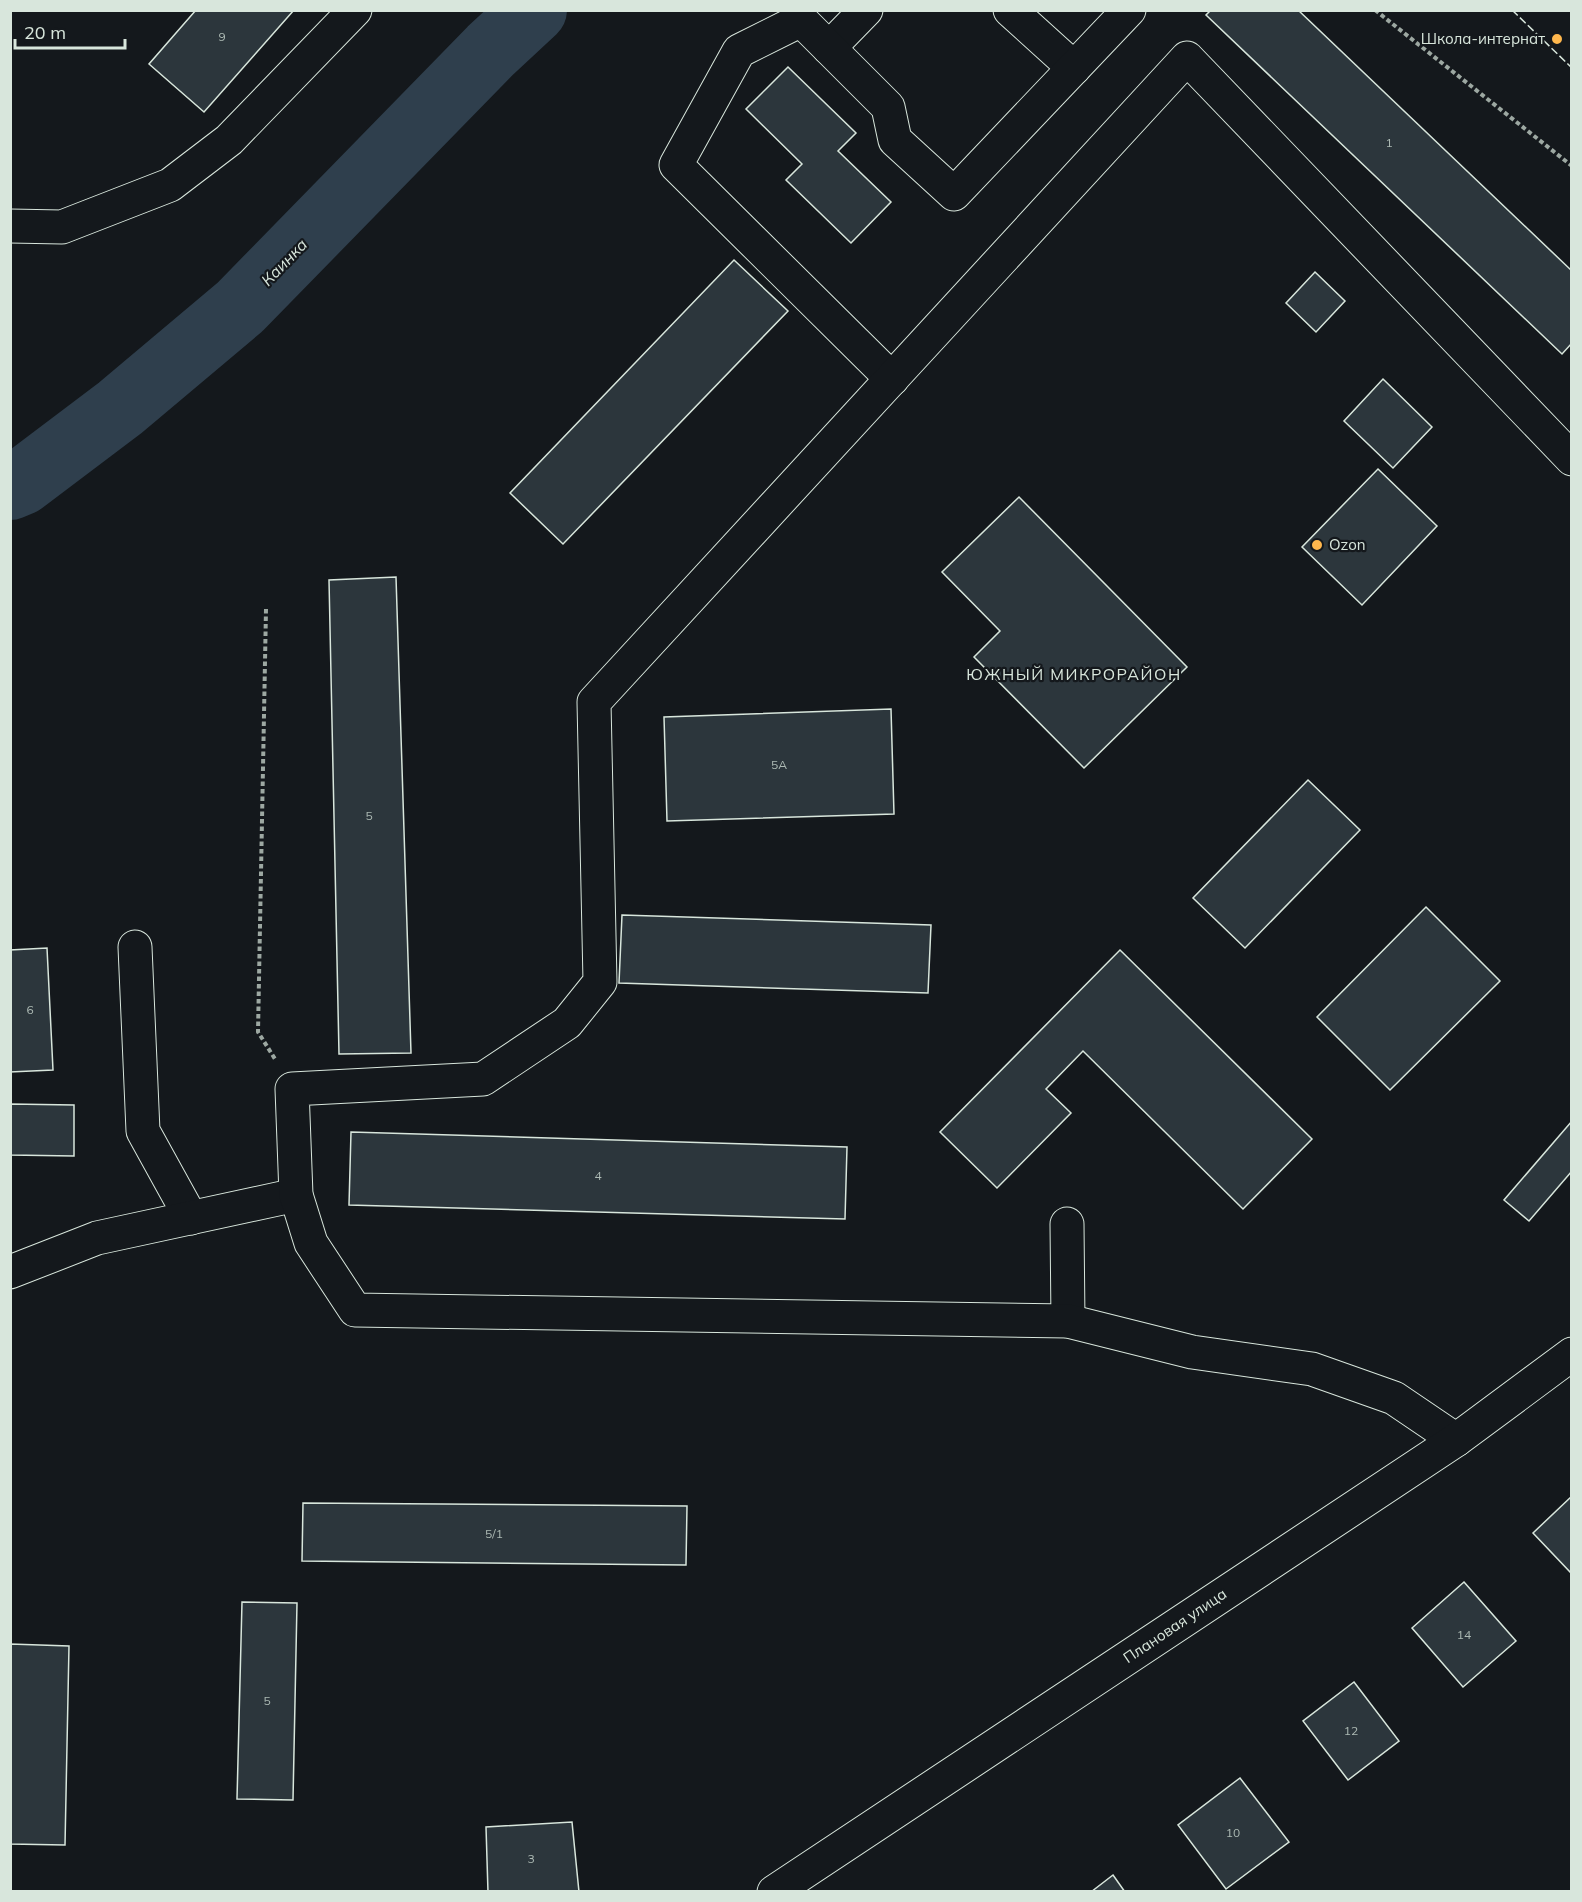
<svg xmlns="http://www.w3.org/2000/svg" width="1582" height="1902" font-family="Mulish,sans-serif">
<style>
.lines{fill:none;stroke-linecap:round;stroke-linejoin:round}
.river{stroke:#2f3f4d;stroke-width:66}
.building{fill:#2c363c;stroke:#d8e6dc;stroke-width:1.5}
.minor-casing{stroke:#d8e6dc;stroke-width:35}
.path{stroke:#9da8a2;stroke-width:4;stroke-dasharray:4.5 3;stroke-linecap:butt}
.minor{stroke:#14181c;stroke-width:33}
.fence{stroke:#d8e6dc;stroke-width:1.5;stroke-dasharray:8 3;stroke-linecap:butt}
.poi-dot{fill:#ffb74d;stroke:#14181c;stroke-width:2}
.labels{text-anchor:middle;stroke-width:4.5;stroke-linejoin:round;paint-order:stroke}
.number-label{font-size:12px;fill:#adbab4}
.poi-label{font-size:15px;fill:#d8e6dc;stroke:#14181c;text-anchor:end}
.street-label{font-size:15px;fill:#d8e6dc;stroke:#14181c}
.water-label{font-size:16px;font-style:italic;fill:#d8e6dc;stroke:#14181c}
.neighbourhood-label{font-size:16px;letter-spacing:1.5px;fill:#d8e6dc;stroke:#14181c}
</style>
<rect width="100%" height="100%" fill="#14181c"/>
<g class="lines">
<path class="river" d="M10,487L22,482L120,408L240,307L491,50L534,10"/>
</g>
<g class="building">
<path d="M196,10H294L204,112L149,64Z"/>
<path d="M1211,10H1298L1572,271V343L1562,354L1206,15Z"/>
<path d="M788,67L856,133L838,151L891,202L851,243L786,180L802,164L746,109Z"/>
<path d="M734,260L788,311L563,544L510,493Z"/>
<path d="M1315,272L1345,301L1316,332L1286,303Z"/>
<path d="M1383,379L1432,427L1393,468L1344,421Z"/>
<path d="M1378,469L1437,526L1362,605L1302,547Z"/>
<path d="M1019,497L1187,667L1084,768L974,657L1000,631L942,572Z"/>
<path d="M396,577L411,1053L339,1054L329,580Z"/>
<path d="M891,709L894,814L667,821L664,717Z"/>
<path d="M1308,780L1360,830L1245,948L1193,898Z"/>
<path d="M1426,907L1500,981L1390,1090L1317,1017Z"/>
<path d="M622,915L931,925L928,993L619,983Z"/>
<path d="M47,948L53,1070L10,1072V950Z"/>
<path d="M1120,950L1312,1139L1243,1209L1083,1051L1046,1089L1071,1113L997,1188L940,1132Z"/>
<path d="M10,1104L74,1105V1156L10,1155Z"/>
<path d="M1572,1121V1171L1529,1221L1504,1200Z"/>
<path d="M351,1132L847,1147L845,1219L349,1205Z"/>
<path d="M1572,1496V1574L1533,1533Z"/>
<path d="M303,1503L687,1506L686,1565L302,1561Z"/>
<path d="M1464,1582L1516,1641L1463,1687L1412,1628Z"/>
<path d="M242,1602L297,1603L293,1800L237,1799Z"/>
<path d="M10,1644L69,1646L65,1845L10,1844Z"/>
<path d="M1354,1682L1399,1741L1348,1780L1303,1721Z"/>
<path d="M1240,1778L1289,1842L1226,1889L1178,1825Z"/>
<path d="M572,1822L579,1892H488L486,1827Z"/>
<path d="M1113,1875L1125,1892H1091Z"/>
</g>
<g class="lines">
<g class="minor-casing">
<g id="minor">
<path d="M1010,10L1074,68"/>
<path d="M829,48L866,10"/>
<path d="M10,226L62,227L170,185L229,140L355,10"/>
<path d="M892,379L676,165L739,51L801,20L888,107L895,140L954,194L1129,10"/>
<path d="M135,947L143,1131L191,1218"/>
<path d="M1067,1224L1068,1321"/>
<path d="M10,1272L97,1238L296,1195"/>
<path d="M1456,1440L1394,1398L1312,1369L1192,1352L1068,1321L355,1310L311,1243L296,1195L292,1089L483,1079L567,1023L600,982L594,702L1187,58L1572,459"/>
<path d="M774,1892L1456,1440L1572,1354"/>
</g>
</g>
<g class="path">
<path d="M1375,10L1572,166"/>
<path d="M266,609L258,1032L275,1059"/>
</g>
<use href="#minor" class="minor"/>
<path class="fence" d="M1512,10L1572,68"/>
</g>
<g class="poi-dot">
<circle cx="1557" cy="39" r="6"/>
<circle cx="1317" cy="545" r="6"/>
</g>
<g class="labels">
<g class="number-label">
<text x="222" y="41">9</text>
<text x="1389" y="147">1</text>
<text x="779" y="769">5А</text>
<text x="369" y="820">5</text>
<text x="30" y="1014">6</text>
<text x="598" y="1180">4</text>
<text x="494" y="1538">5/1</text>
<text x="1464" y="1639">14</text>
<text x="267" y="1705">5</text>
<text x="1351" y="1735">12</text>
<text x="1233" y="1837">10</text>
<text x="531" y="1863">3</text>
</g>
<g class="poi-label">
<text x="1545" y="44">Школа-интернат</text>
<text x="1329" y="550" text-anchor="start">Ozon</text>
</g>
<g class="street-label">
<text transform="translate(1175 1626) rotate(-34)" y="5">Плановая улица</text>
</g>
<g class="water-label">
<text transform="translate(284 262) rotate(-46)" y="6">Каинка</text>
</g>
<g class="neighbourhood-label">
<text x="1074" y="680">ЮЖНЫЙ МИКРОРАЙОН</text>
</g>
</g>
<rect width="1582" height="1902" fill="none" stroke="#d8e6dc" stroke-width="24"/>
<path d="M15 39v9h110v-9" fill="none" stroke="#d8e6dc" stroke-width="3"/>
<text x="24" y="39" font-size="18" fill="#d8e6dc" stroke="#14181c" stroke-width="4.5" paint-order="stroke">20 m</text>
</svg>
